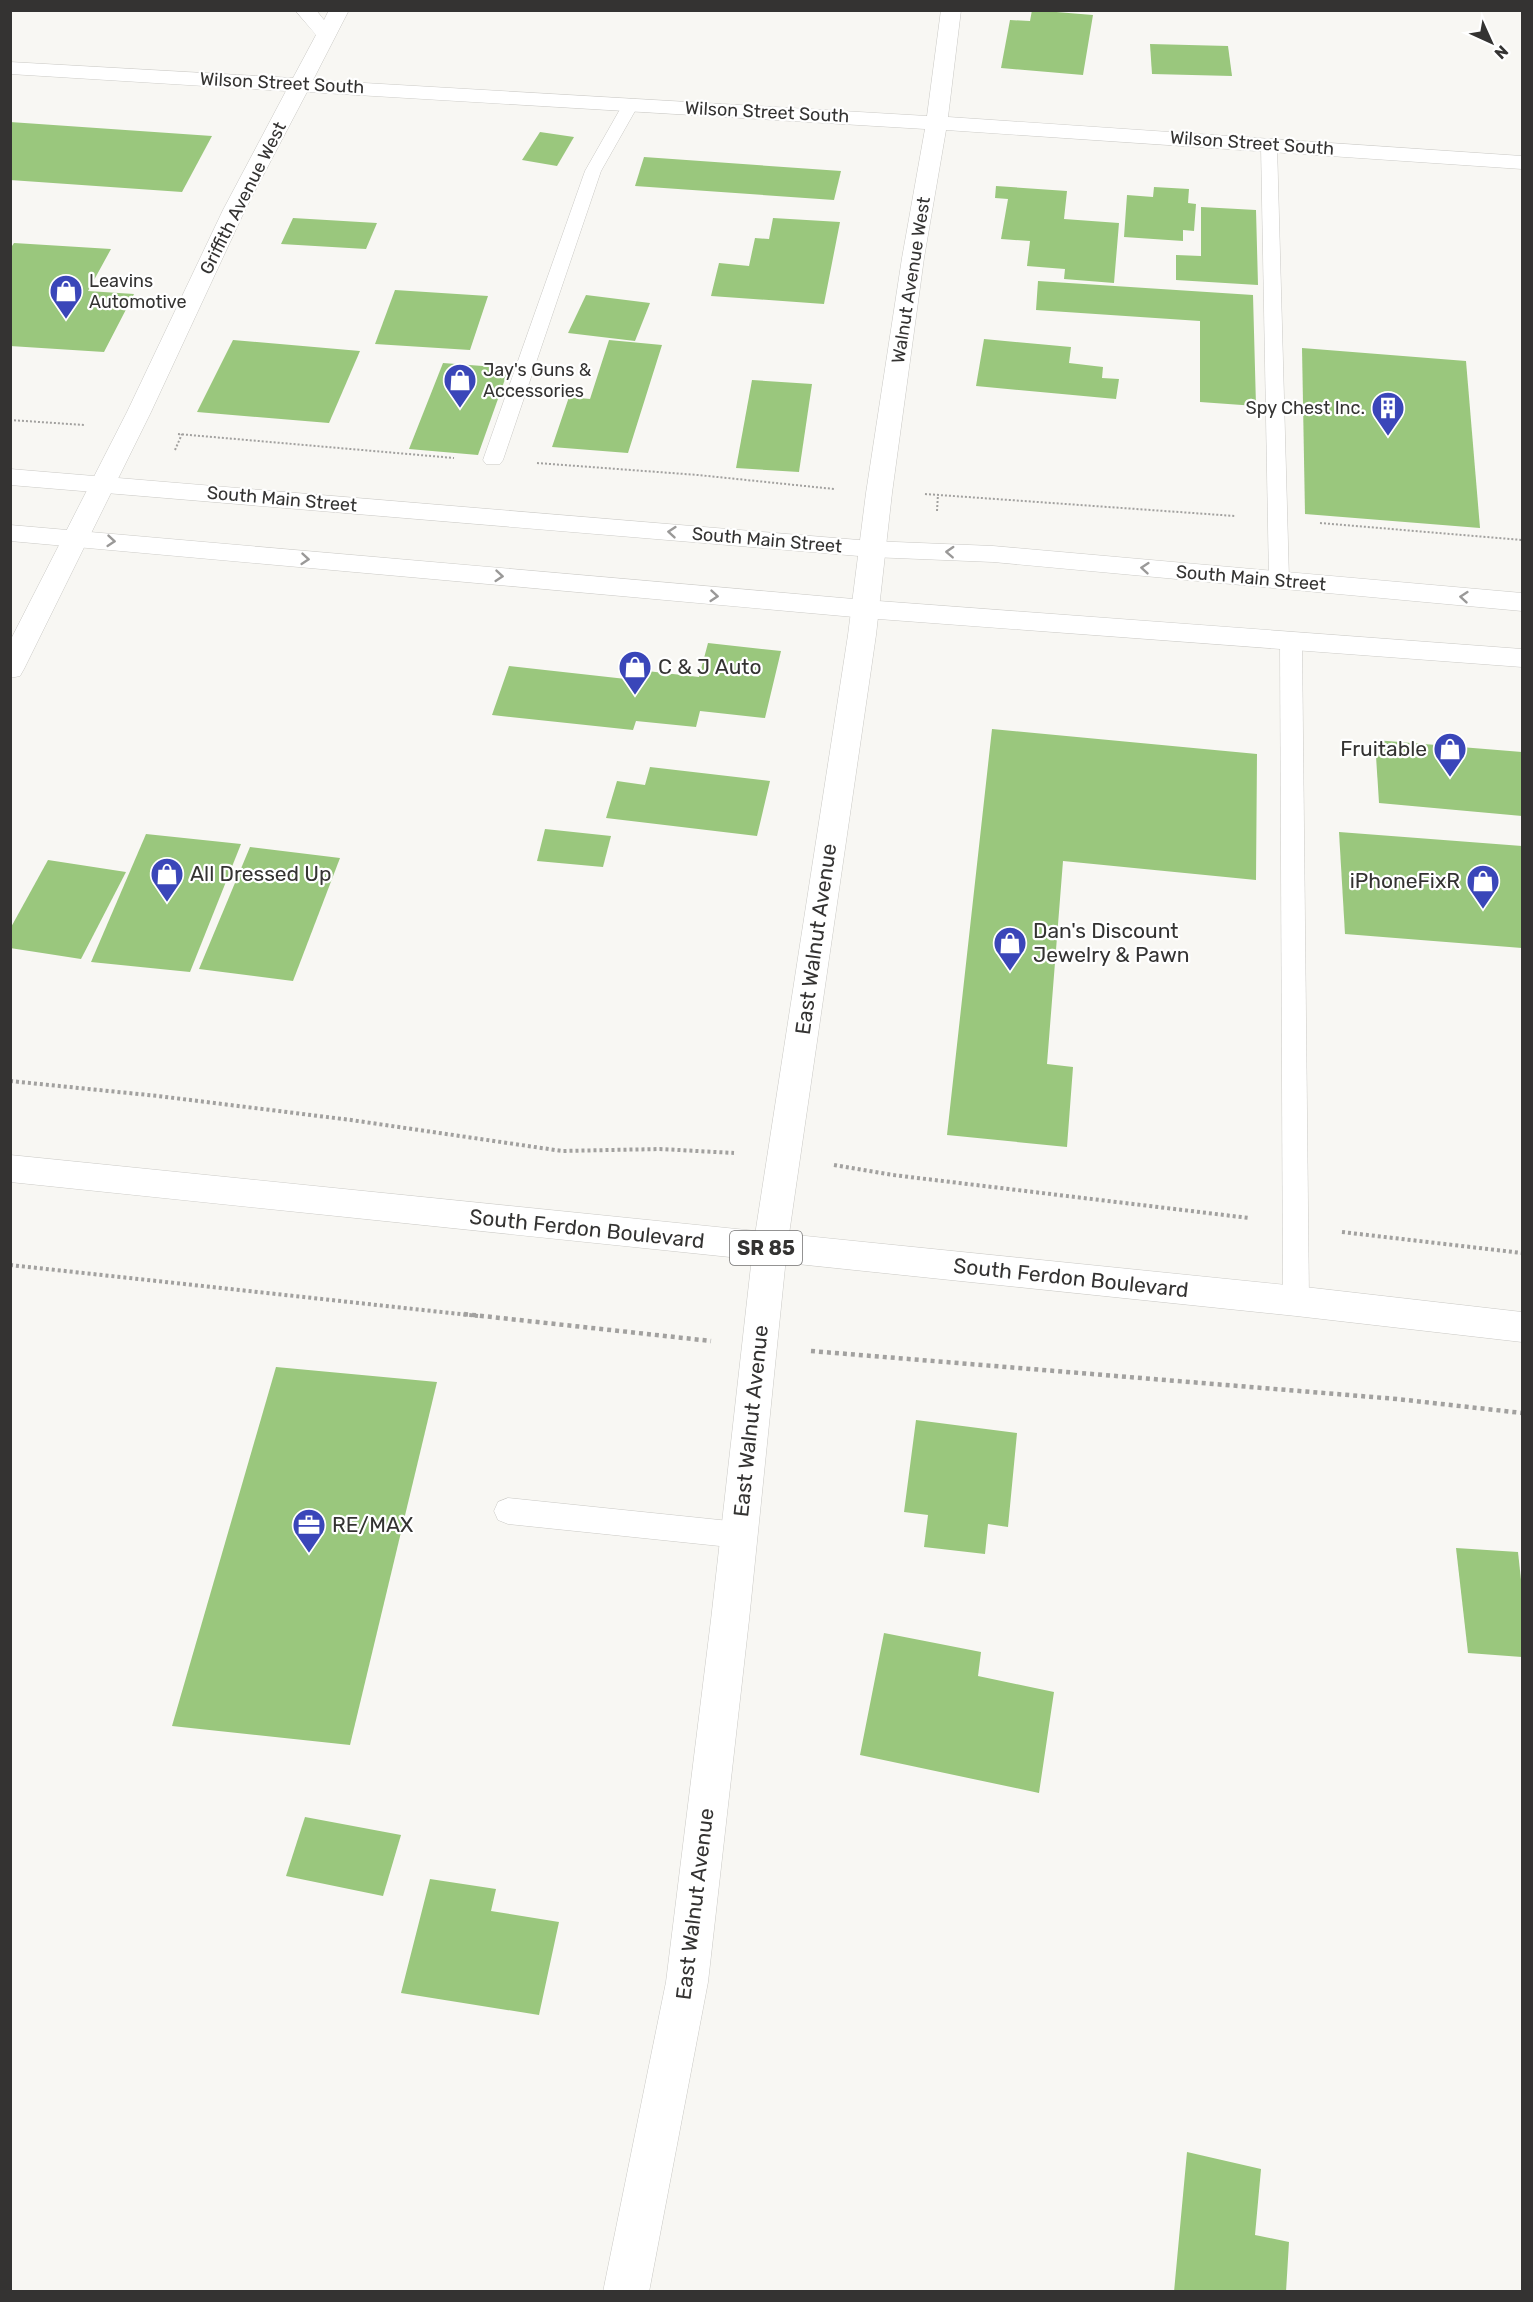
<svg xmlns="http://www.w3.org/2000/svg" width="1533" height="2302" font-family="Rubik,sans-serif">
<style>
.building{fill:#9ac77d}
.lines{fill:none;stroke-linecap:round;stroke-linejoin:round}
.service-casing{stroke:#cac9c5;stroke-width:1}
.minor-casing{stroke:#cac9c5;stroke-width:1}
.tertiary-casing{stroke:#cac9c5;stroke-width:1}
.primary-casing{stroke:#cac9c5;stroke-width:1}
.path-far2{stroke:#a2a19f;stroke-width:2;stroke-dasharray:2 2;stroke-linecap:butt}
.path-far1{stroke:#a2a19f;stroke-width:4;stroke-dasharray:3 3;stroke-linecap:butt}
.path{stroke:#a2a19f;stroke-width:4.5;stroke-dasharray:4 4;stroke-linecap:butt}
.service{fill:#fff;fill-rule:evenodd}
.minor{fill:#fff;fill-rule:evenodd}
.tertiary{fill:#fff;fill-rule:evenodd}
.primary{fill:#fff;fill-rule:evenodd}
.oneway{stroke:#9a9998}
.labels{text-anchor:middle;stroke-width:4.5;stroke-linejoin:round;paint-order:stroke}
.far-street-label{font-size:18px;fill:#343332;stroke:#fff}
.far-poi-label{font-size:18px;fill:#343332;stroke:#fff;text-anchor:start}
.shield{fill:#fff;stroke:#717070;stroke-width:1.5}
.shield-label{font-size:20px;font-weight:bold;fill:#343332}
.poi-label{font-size:21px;fill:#343332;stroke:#fff;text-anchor:start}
.street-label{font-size:21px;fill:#343332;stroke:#fff}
</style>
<rect width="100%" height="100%" fill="#f8f7f3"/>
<g class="building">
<path d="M1032,10L1093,15L1083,75L1001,68L1010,20L1030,21Z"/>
<path d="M1150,44L1228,46L1232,76L1152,74Z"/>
<path d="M10,122L212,136L182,192L10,180Z"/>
<path d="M540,132L574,137L557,166L522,160Z"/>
<path d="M644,157L841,171L834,200L635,186Z"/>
<path d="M996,186L1067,191L1064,219L1119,223L1114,283L1064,279L1065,269L1027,266L1030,241L1001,239L1008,199L995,198Z"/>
<path d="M1154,187L1189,189L1188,203L1196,204L1194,231L1183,230V241L1124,237L1127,195L1153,197Z"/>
<path d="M1201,207L1256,210L1258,285L1176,280V255L1201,256Z"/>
<path d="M293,218L377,223L366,249L281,244Z"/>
<path d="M773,218L840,222L824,304L711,296L719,263L749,266L755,238L769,239Z"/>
<path d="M14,243L111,249L88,291L134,294L104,352L10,346V249Z"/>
<path d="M1038,281L1253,295L1256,406L1200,402V321L1036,310Z"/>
<path d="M395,290L488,296L470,350L375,344Z"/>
<path d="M586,295L650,303L635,341L568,333Z"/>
<path d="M984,339L1071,347L1069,363L1103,367L1102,378L1119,379L1116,399L976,386Z"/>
<path d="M233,340L360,351L329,423L197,412Z"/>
<path d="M609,340L662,345L628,453L552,447L569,397L590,399Z"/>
<path d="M1302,348L1466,361L1480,528L1305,514Z"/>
<path d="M443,363L509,368L478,455L409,449Z"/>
<path d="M752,380L812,384L799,472L736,468Z"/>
<path d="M708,643L781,651L765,718L700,711L696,727L636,721L633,730L492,715L509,666L644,681L647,671L699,677Z"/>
<path d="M992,729L1257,754L1256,880L1063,861L1047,1064L1073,1067L1067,1147L947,1135Z"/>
<path d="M1375,740L1522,752V816L1379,803Z"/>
<path d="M650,767L770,781L757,836L606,818L617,781L645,785Z"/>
<path d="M545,829L611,836L603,867L537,861Z"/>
<path d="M1339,832L1522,846V948L1345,934Z"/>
<path d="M146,834L241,844L190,972L91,962Z"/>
<path d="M250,847L340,858L293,981L199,969Z"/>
<path d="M48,860L126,872L81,959L10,948V929Z"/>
<path d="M276,1367L437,1382L350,1745L172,1726Z"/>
<path d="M916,1420L1017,1433L1008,1527L988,1524L985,1554L924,1547L928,1515L904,1512Z"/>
<path d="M1456,1548L1518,1552L1522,1589V1657L1468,1653Z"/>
<path d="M884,1633L981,1652L978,1676L1054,1692L1039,1793L860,1755Z"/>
<path d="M305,1817L401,1835L383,1896L286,1876Z"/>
<path d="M430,1879L496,1889L491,1911L559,1922L539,2015L401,1993Z"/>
<path d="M1187,2152L1261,2169L1255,2235L1289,2242L1286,2292H1174Z"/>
</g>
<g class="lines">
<g class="service-casing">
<g id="service">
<path d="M631,99L639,104L601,171L503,460L500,464H486L483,460L585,171L623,104Z"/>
<path d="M1269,140L1277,145L1289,580L1286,585L1279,587L1272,585L1269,580L1261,145Z"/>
<path d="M1291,634L1298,636L1302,641L1309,1301L1305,1309L1296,1312L1287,1309L1283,1301L1280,641L1284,636Z"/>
<path d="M508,1498L739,1522L749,1526L753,1535L749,1544L739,1548L508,1524L498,1520L494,1511L498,1502Z"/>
</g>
</g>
<g class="minor-casing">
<path id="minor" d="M295,10H316L324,20L329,10H349L313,80L927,116L941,10H961L948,117L1522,156V169L946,130L924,258L892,493L876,635L787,1248L749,1620L708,1982L649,2292H603L666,1982L711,1620L753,1248L848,635L866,493L902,258L925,129L307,92L245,210L151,412L24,669L20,676L10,678V641L127,412L223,210L286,91L10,74V62L293,78L316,35Z"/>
</g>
<g class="tertiary-casing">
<g id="tertiary">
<path d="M10,469L871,541L993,546L1522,593V611L993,562L871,557L10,485Z"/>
<path d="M10,525L865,600L1522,649V667L865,618L10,541Z"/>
</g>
</g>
<g class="primary-casing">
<path id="primary" d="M10,1155L1296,1286L1522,1312V1342L1296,1316L10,1182Z"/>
</g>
<g class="path-far2">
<path d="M10,420L84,425"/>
<path d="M178,434L454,458"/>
<path d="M175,450L182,434"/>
<path d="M537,463L698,475L834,489"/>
<path d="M925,494L1235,516"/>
<path d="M937,511L938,494"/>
<path d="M1320,523L1522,540"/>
</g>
<g class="path-far1">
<path d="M10,1081L158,1096L351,1120L562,1151L660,1149L734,1153"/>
<path d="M834,1165L893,1175L1249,1218"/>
<path d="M1342,1232L1522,1253"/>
<path d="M10,1265L478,1316"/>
</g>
<g class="path">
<path d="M464,1314L711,1341"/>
<path d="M811,1351L1397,1399L1522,1413"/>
</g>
<use href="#service" class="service"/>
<use href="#minor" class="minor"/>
<use href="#tertiary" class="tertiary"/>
<use href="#primary" class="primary"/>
</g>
<defs><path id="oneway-chevron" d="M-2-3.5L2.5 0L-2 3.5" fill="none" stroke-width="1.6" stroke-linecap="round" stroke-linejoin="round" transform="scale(1.5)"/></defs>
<g class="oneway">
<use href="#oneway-chevron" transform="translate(672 532) rotate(-175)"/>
<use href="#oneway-chevron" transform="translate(111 541) rotate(5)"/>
<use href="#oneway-chevron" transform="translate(950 552) rotate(-177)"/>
<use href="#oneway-chevron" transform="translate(305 559) rotate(5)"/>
<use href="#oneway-chevron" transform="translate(1145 568) rotate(-175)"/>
<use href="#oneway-chevron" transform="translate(499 576) rotate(5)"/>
<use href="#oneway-chevron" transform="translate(714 596) rotate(5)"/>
<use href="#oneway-chevron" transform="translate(1464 597) rotate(-175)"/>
</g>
<defs>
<g id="shop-pin" transform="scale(1.725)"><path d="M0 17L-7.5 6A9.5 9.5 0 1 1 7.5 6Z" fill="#3a46b9" stroke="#fff"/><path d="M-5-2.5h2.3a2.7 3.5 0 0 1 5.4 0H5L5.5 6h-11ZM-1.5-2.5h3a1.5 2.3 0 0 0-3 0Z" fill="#fff"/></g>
<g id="building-pin" transform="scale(1.725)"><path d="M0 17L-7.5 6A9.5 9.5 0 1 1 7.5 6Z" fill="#3a46b9" stroke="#fff"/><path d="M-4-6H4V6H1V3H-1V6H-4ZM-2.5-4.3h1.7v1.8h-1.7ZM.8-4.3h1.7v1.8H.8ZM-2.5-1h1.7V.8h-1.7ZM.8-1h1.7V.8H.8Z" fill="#fff"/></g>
<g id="office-pin" transform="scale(1.725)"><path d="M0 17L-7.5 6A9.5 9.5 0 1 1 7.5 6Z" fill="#3a46b9" stroke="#fff"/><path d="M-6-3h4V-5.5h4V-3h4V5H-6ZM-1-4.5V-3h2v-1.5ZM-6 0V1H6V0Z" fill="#fff"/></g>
</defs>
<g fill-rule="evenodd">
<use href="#shop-pin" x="66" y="291"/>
<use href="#shop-pin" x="460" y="380"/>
<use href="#building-pin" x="1388" y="408"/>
<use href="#shop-pin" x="635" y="667"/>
<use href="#shop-pin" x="1450" y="749"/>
<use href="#shop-pin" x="167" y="874"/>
<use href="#shop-pin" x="1483" y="881"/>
<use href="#shop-pin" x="1010" y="943"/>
<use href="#office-pin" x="309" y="1525"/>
</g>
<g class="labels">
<g class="far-street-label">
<text transform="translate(282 83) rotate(3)" y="6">Wilson Street South</text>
<text transform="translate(767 112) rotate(3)" y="6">Wilson Street South</text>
<text transform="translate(1252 143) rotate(4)" y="6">Wilson Street South</text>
<text transform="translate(243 198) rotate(-63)" y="6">Griffith Avenue West</text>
<text transform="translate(911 280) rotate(-81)" y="6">Walnut Avenue West</text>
<text transform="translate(282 499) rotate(5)" y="6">South Main Street</text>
<text transform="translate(767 540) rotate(5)" y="6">South Main Street</text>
<text transform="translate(1251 578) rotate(5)" y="6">South Main Street</text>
</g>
<g class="far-poi-label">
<text x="89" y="287">Leavins<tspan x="89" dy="21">Automotive</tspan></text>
<text x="483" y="376">Jay's Guns &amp;<tspan x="483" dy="21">Accessories</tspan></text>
<text x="1365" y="414" text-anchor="end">Spy Chest Inc.</text>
</g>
<rect class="shield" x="730" y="1231" width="72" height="34" rx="4.5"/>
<g class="shield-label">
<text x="766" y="1255">SR 85</text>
</g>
<g class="poi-label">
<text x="658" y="674">C &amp; J Auto</text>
<text x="1427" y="756" text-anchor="end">Fruitable</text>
<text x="190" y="881">All Dressed Up</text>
<text x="1460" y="888" text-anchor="end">iPhoneFixR</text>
<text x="1033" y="938">Dan's Discount<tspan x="1033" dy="24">Jewelry &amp; Pawn</tspan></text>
<text x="332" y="1532">RE/MAX</text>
</g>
<g class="street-label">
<text transform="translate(816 939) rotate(-82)" y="7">East Walnut Avenue</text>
<text transform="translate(587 1229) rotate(6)" y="7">South Ferdon Boulevard</text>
<text transform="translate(1071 1278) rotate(6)" y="7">South Ferdon Boulevard</text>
<text transform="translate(751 1421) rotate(-84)" y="7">East Walnut Avenue</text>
<text transform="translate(695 1904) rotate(-83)" y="7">East Walnut Avenue</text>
</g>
</g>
<rect width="1533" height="2302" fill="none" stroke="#343332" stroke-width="24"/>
<g transform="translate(1491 42) rotate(135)" stroke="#ffffff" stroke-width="4.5" paint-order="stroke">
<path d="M0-4.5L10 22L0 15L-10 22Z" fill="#343332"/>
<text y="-9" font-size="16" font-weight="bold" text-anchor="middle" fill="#343332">N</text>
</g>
</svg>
